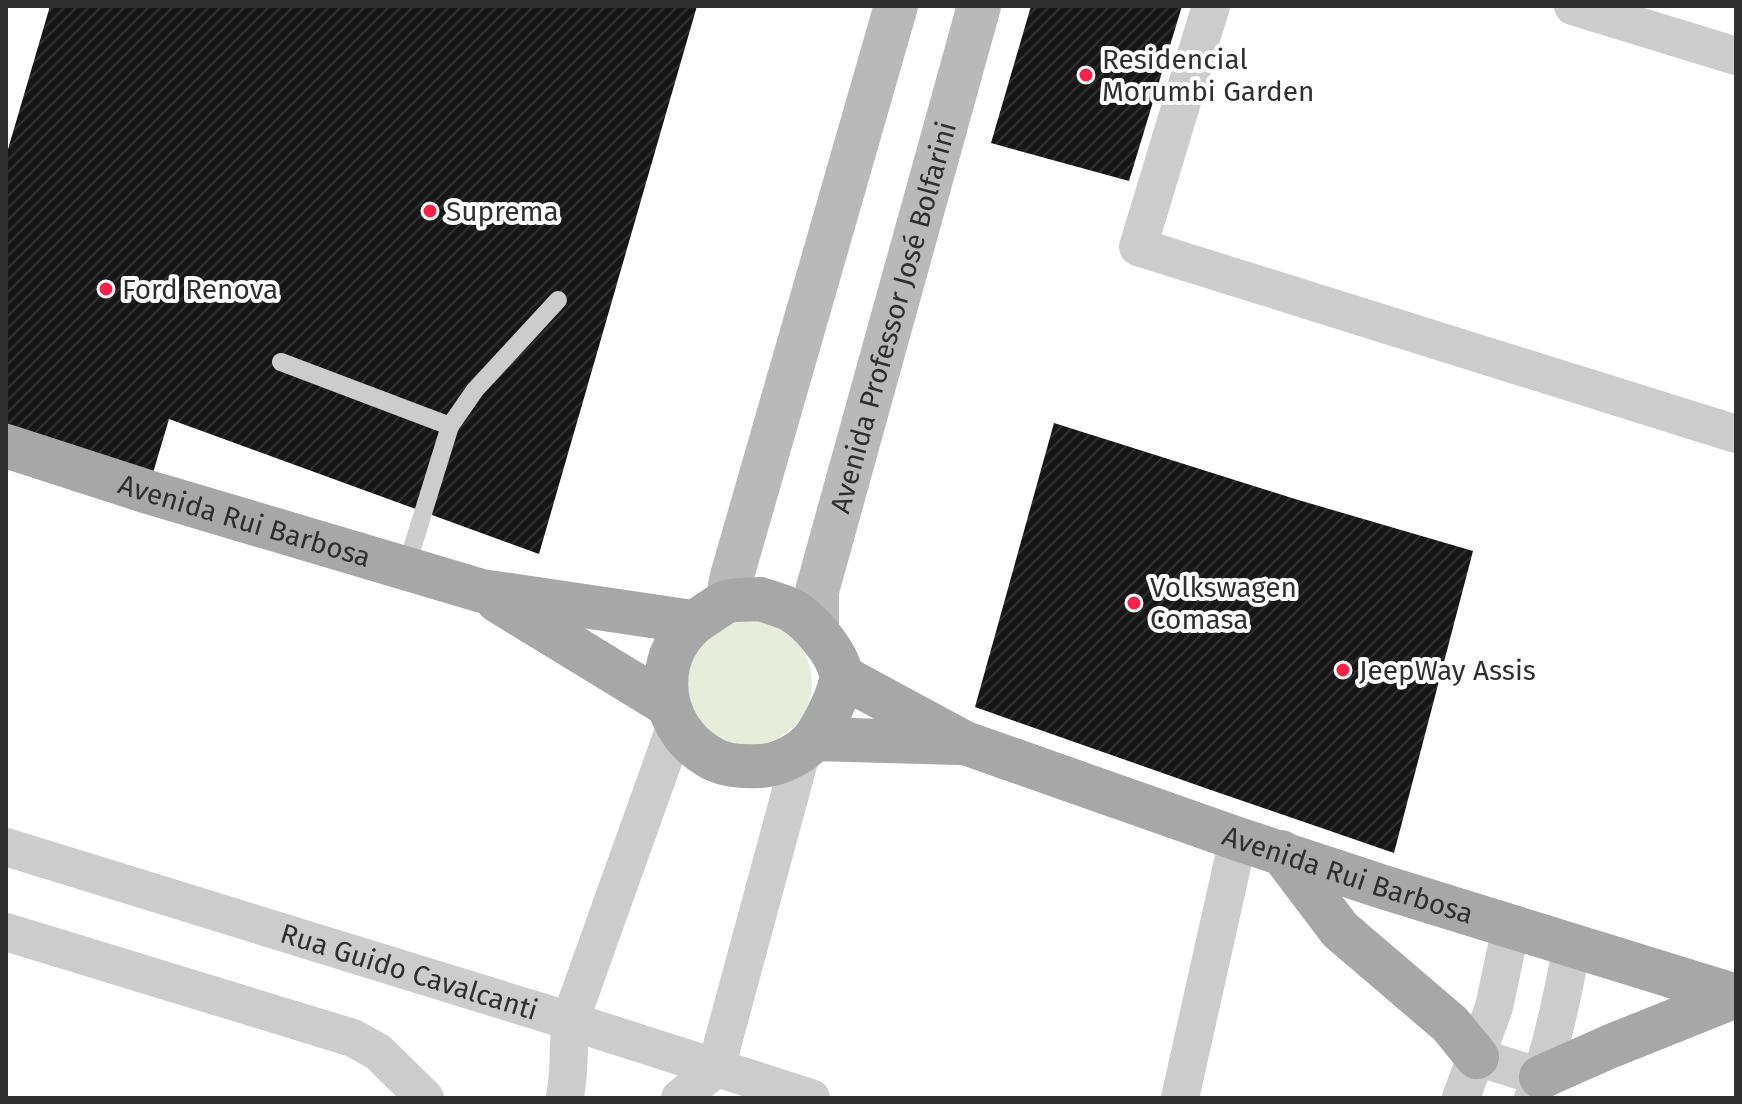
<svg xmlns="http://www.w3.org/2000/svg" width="1742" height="1104" font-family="'Fira Sans',sans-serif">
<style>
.green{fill:#e7eddb}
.building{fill:url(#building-hatch)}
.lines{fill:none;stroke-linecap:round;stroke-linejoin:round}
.service{stroke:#ccc;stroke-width:18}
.minor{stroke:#ccc;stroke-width:38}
.secondary{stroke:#b9b9b9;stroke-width:44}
.primary{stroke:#a7a7a7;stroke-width:44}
.poi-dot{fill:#f72049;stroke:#fff;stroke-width:3}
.labels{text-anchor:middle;stroke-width:8;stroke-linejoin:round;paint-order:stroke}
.poi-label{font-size:28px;fill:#2f2f2f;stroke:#fff;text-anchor:start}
.street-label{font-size:28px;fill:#2f2f2f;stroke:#fff}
</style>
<defs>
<pattern id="building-hatch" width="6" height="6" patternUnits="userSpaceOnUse" patternTransform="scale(2)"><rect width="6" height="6" fill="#161616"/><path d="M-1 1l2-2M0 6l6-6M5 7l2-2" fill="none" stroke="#303030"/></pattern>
</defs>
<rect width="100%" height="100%" fill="#fff"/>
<circle class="green" cx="750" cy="683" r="62"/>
<g class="building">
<path d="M50,6H697L539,554L169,419L150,483L6,423V156Z"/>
<path d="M1031,6H1182L1129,181L991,143Z"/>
<path d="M1054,423L1295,499L1473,551L1394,853L1208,789L975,707Z"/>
</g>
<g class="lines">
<g class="service">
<path d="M281,362L450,426L406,568"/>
<path d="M450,426L475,390L558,300"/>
</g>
<g class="minor">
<path d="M1211,6L1138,247L1736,434"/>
<path d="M1573,6L1736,56"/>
<path id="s1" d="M6,847L570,1021L811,1098"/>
<path d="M6,932L353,1038L378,1052L425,1098"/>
<path d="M1477,1057L1541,1077"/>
<path d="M565,1098L568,1073L570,1021L677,722"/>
<path d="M680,1098L716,1068L802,750"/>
<path d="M1180,1098L1238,839"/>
<path d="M1461,1098L1494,1007L1511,927"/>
<path d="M1533,1098C1552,1049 1562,997 1572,946"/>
</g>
<g class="secondary">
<path d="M727,601L732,576L896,6"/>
<path id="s2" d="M817,631V591L979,6"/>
</g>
<g class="primary">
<path id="s3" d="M6,446L148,492L482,591L692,622"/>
<path d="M760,599C770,602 780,605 789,609C808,618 837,652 841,674C843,689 823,727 813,740C801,754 779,765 760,766C743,767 723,766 708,756C655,725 651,648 704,616C712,611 721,603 730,601C740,599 750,600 760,599Z"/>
<path d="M498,601L668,705"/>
<path id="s4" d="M841,676L965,743L1238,839L1380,886L1736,996"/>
<path d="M814,739L959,743"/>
<path d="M1281,852L1340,930L1450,1024L1477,1057"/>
<path d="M1541,1077L1611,1046L1736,996"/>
</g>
</g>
<g class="poi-dot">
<circle cx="1086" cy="75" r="8"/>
<circle cx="430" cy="211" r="8"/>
<circle cx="106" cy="289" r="8"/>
<circle cx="1134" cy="603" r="8"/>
<circle cx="1343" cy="670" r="8"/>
</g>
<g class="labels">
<g class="poi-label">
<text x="1102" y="69">Residencial<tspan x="1102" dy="32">Morumbi Garden</tspan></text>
<text x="446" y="221">Suprema</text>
<text x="122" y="299">Ford Renova</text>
<text x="1150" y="597">Volkswagen<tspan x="1150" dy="32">Comasa</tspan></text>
<text x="1359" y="680">JeepWay Assis</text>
</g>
<g class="street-label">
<text dy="10" stroke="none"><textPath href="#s2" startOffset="324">Avenida Professor José Bolfarini</textPath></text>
<text dy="10" stroke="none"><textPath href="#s3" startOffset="250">Avenida Rui Barbosa</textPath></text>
<text dy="10" stroke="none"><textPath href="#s4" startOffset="546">Avenida Rui Barbosa</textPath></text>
<text dy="10" stroke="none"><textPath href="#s1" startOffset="422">Rua Guido Cavalcanti</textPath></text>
</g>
</g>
<rect width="1742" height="1104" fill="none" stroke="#2f2f2f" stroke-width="16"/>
</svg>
